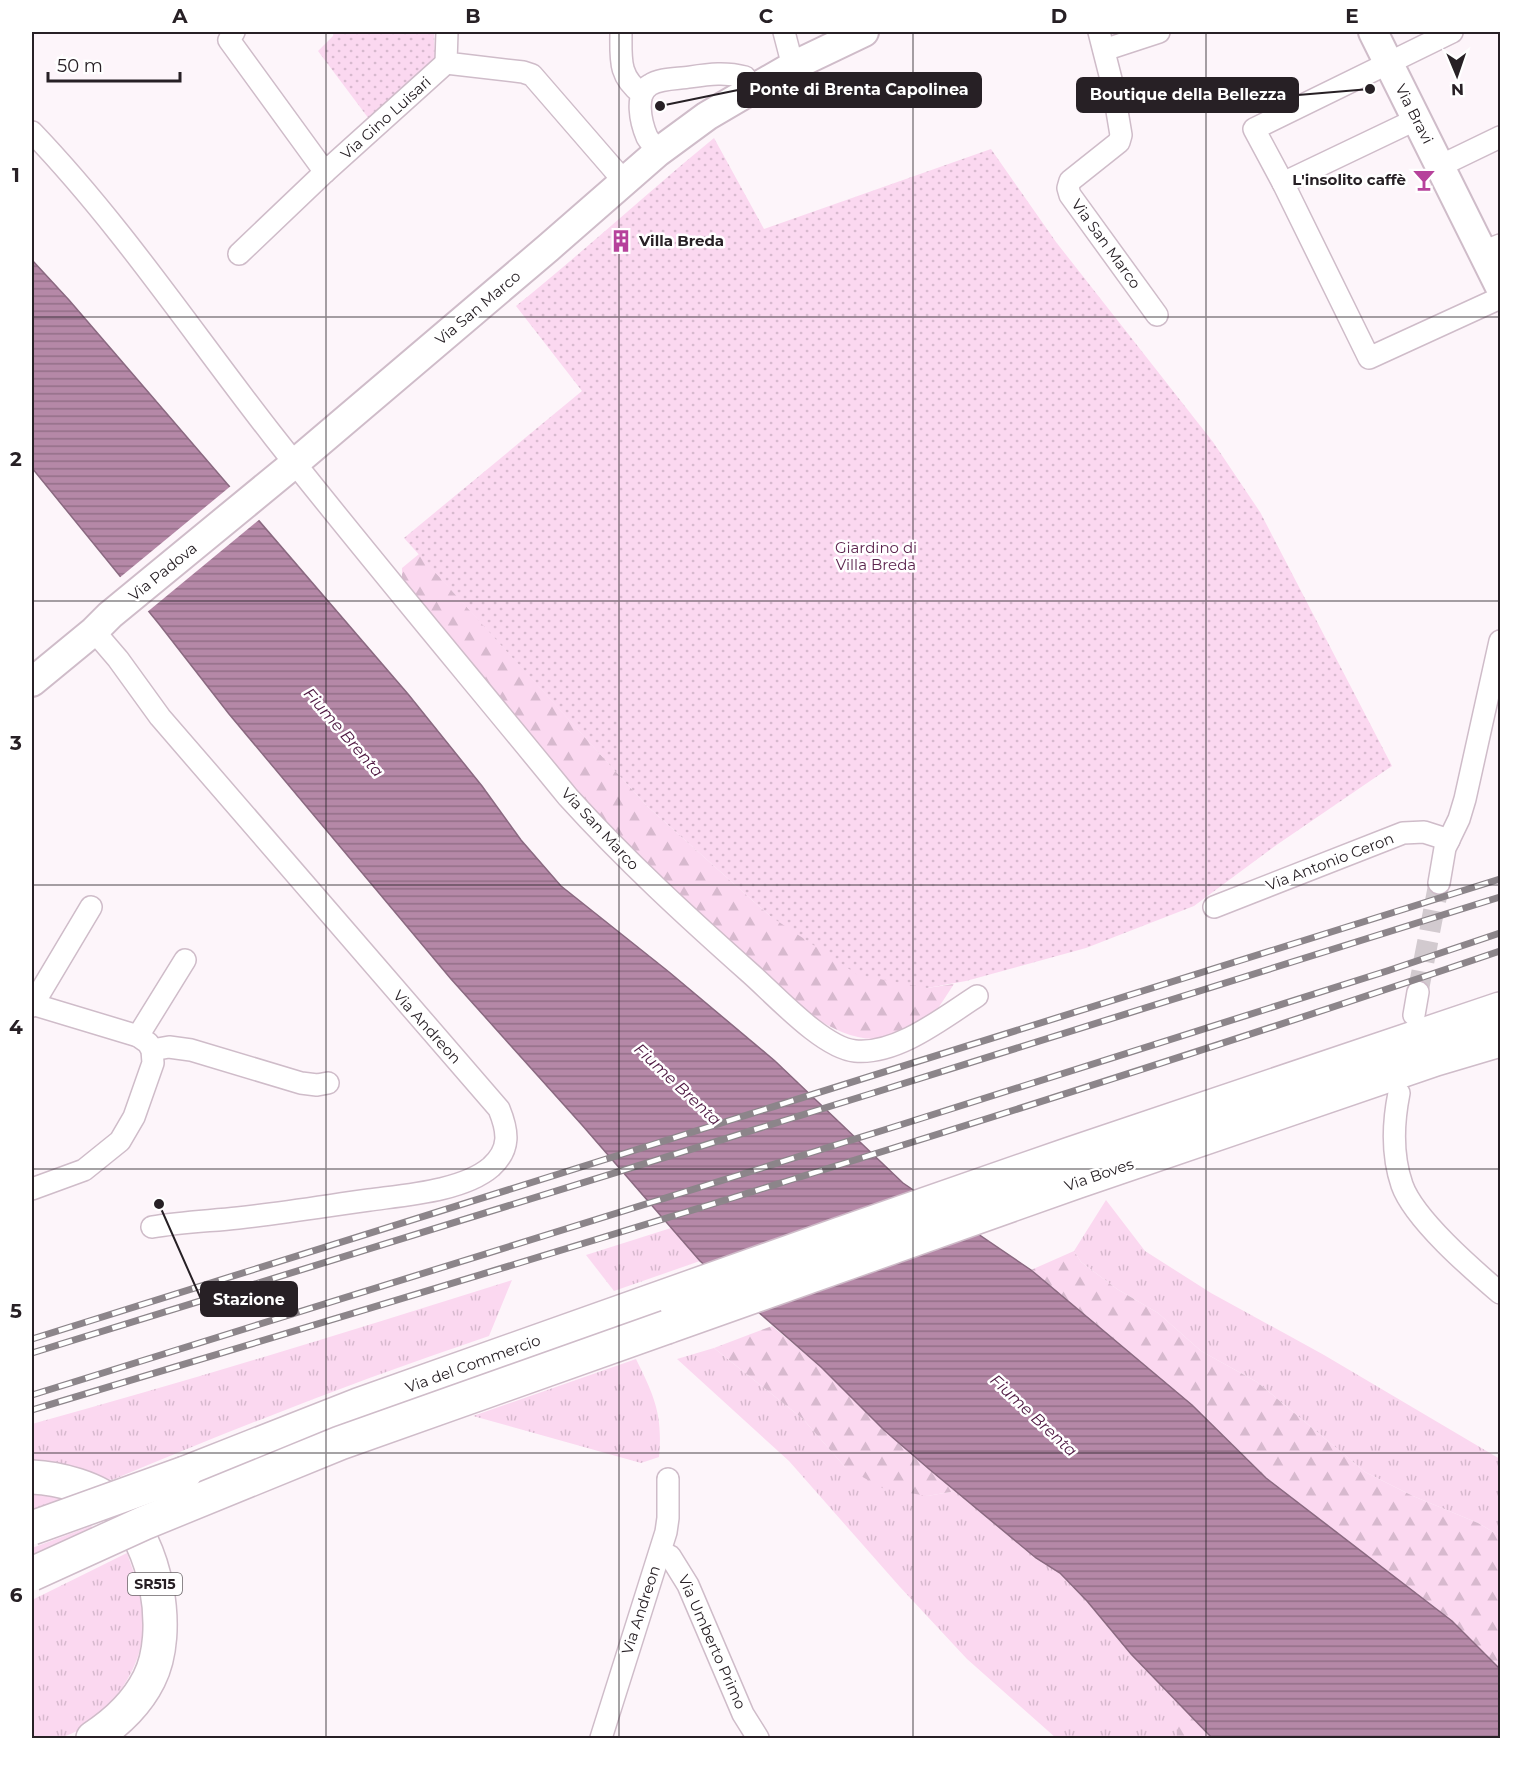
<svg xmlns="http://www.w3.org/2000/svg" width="1532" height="1770" font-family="Montserrat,sans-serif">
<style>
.grass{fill:url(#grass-tufts)}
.forest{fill:url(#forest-firs)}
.park{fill:url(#park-dots)}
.water{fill:url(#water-rules);stroke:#8a6980;stroke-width:1.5}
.pier{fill:#fdf5fa}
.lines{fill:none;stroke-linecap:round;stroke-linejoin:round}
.street-tunnel{stroke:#d2cacf;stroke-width:21;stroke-dasharray:21 10;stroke-linecap:butt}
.street-casing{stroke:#cfbcc9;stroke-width:24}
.secondary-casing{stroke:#cfbcc9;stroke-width:32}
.primary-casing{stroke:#cfbcc9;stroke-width:36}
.highway-casing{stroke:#cfbcc9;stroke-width:36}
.street{stroke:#fff;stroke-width:21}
.secondary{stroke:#fff;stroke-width:28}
.primary{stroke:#fff;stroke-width:33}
.highway{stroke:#fff;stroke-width:33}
.rail-casing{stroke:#8c858a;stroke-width:7}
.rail{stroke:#fff;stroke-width:4.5;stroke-dasharray:14;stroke-linecap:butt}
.highway-bridge-casing{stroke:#cfbcc9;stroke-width:36;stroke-linecap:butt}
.highway-bridge{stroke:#fff;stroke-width:33}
.grid{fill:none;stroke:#272025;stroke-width:1.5;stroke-opacity:0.55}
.labels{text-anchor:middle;stroke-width:5;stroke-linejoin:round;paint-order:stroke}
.shield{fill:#fff;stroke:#686366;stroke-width:1.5}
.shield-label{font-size:14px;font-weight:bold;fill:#272025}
.street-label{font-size:15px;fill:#272025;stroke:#fff}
.poi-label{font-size:15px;font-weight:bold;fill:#272025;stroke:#fff;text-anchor:end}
.park-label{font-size:15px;fill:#5d254f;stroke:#fff}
.water-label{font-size:16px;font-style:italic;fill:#4d1640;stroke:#fff}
.leader{fill:none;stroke:#272025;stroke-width:2}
.callout-dot{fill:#272025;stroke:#fff;stroke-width:2}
.callout{fill:#272025;stroke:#272025;stroke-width:2}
.callout-label{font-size:16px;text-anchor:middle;font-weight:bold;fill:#fff}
.neatline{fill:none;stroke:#272025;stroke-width:2}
.grid-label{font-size:20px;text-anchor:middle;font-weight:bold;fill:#272025}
</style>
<defs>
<pattern id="grass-tufts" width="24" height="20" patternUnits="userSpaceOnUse" patternTransform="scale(1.5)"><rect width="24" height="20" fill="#fbd8f0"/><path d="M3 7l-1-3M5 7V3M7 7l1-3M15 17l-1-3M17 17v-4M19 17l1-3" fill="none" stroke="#d7b9ce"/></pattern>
<pattern id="forest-firs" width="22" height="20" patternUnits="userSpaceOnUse" patternTransform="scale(1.5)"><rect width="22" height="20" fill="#fbd8f0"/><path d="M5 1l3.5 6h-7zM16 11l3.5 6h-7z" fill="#d7b9ce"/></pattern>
<pattern id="park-dots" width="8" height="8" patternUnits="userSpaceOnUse" patternTransform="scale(1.5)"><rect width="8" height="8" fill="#fbd8f0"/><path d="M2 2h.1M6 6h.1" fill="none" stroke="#d7b9ce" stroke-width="1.8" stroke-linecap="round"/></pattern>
<pattern id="water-rules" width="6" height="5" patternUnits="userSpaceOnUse" patternTransform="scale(1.5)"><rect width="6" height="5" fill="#b588a7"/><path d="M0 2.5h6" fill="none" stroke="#936f88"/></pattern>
</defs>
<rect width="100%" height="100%" fill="#fdf5fa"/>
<g class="grass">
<path d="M1106,1200L1145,1251L1211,1293L1324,1355L1500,1459V1536L1478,1523L1413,1496L1365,1472L1257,1382L1201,1351L1158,1313L1117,1289L1081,1262L1074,1251Z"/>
<path d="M671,1228L700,1261L614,1291L586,1255Z"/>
<path d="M512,1280L489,1336C361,1379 236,1428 112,1480L60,1464L32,1462V1424C193,1380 353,1330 512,1280Z"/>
<path d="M714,1348L803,1419L845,1467L927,1496L956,1491L1036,1558L1060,1573L1087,1601L1131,1654L1177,1701V1738H1056L967,1659L900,1587L789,1461L677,1359Z"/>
<path d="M636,1359C654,1396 663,1414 659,1457L641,1463L473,1416Z"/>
<path d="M32,1493L63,1499L32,1510Z"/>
<path d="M91,1526L95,1529L32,1559V1548Z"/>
<path d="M127,1553C136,1578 144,1603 143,1630C142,1672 101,1728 59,1738C51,1740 40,1738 32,1738V1600Z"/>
</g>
<g class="forest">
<path d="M419,554L647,806L770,916L927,988L954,984C947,994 941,1005 933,1015C929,1020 920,1024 914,1027C869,1054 832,1030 794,1004L609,832L402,578V568Z"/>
<path d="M1074,1251L1081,1262L1117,1289L1158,1313L1201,1351L1257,1382L1365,1472L1413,1496L1478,1523L1500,1536V1669L1452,1621L1266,1478L1192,1405L1031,1270Z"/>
<path d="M772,1326L821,1367L884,1430L956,1491L927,1496L882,1488L845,1467L803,1419L714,1348Z"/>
<path d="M1177,1701L1212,1738H1177Z"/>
</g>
<g class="park">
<path d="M334,32H434L435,59L369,119L318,51L333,36Z"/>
<path d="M714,138L764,229L991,149L1056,242L1213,442L1260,512L1392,766L1275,846L1194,906L1086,948L966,981L927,988L858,975L770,916L647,806L404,538L582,391L516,306C583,252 647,193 714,138Z"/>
</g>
<path class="water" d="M32,260L69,300L408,694L482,786L521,840L561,886L669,972L775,1061L903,1183L1031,1270L1192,1405L1266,1478L1452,1621L1500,1669V1738H1212L1131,1654L1087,1601L1060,1573L1036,1558L929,1469L884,1430L821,1367L700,1261L582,1125L451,979L229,714L159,624L32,468Z"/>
<path class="pier" d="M232,485L260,519L146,613L118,579Z"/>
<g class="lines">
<path class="street-tunnel" d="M1418,992L1439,883"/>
<g class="street-casing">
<g id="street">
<path d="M234,32L229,40L325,172L446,63"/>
<path d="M447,32L446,63L523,72L532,75L623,180"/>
<path d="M621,32C621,59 618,76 642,94"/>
<path d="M784,32L790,55L795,65"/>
<path d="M1099,32L1113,87L1121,135L1119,142L1070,181L1068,188L1070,195L1157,315"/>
<path d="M1104,50L1159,32"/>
<path d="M1417,119L1283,183L1369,358L1500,298"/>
<path d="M32,132C122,226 194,335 274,437C370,559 470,677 568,797C625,860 687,917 750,973C775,995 823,1048 855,1051C897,1055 943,1018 977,996"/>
<path d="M658,152C655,147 650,142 647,137C641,123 634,94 650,85C660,78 678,79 690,77C710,74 726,72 745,77L753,89"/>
<path d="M1440,166L1500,137"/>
<path d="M1283,183L1254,129L1452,32"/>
<path d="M1483,252L1500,245"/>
<path d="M239,254L325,172"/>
<path d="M94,631L118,659L160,717L499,1109C508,1131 511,1149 491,1167C463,1191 405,1195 369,1200C326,1206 282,1213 238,1218C210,1221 181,1222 152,1227"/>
<path d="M1439,883L1445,848L1459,819L1465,799L1500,641"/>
<path d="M1214,907L1403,833L1424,832L1449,840"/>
<path d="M32,1004L138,1036L148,1043L152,1050L153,1063L134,1117L120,1141L84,1170L32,1189"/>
<path d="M32,1006L91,907"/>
<path d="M1414,1015L1418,992"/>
<path d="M138,1036L185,960"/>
<path d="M152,1050L169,1047L191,1050L301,1083L317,1085L328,1083"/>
<path d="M1399,1093C1393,1123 1392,1156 1402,1185C1414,1219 1472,1269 1500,1293"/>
<path d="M660,1553L670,1556L688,1585L743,1714L758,1738"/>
<path d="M601,1738L666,1532L668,1518V1479"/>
</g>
</g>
<g class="secondary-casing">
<g id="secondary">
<path d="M1373,32L1500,287"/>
<path d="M32,682L94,631L110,615L295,463L548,248L658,152L707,116L753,89L795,65L864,32"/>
</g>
</g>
<g class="primary-casing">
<path id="primary" d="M32,1477C58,1478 97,1488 117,1507C156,1542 173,1632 149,1679C136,1705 116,1723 93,1738"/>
</g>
<g class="highway-casing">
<g id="highway">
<path d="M667,1327L1076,1182L1436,1059L1500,1040"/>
<path d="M185,1473L358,1405L840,1234L1070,1154L1500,1009"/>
</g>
</g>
<use href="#street" class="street"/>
<use href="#secondary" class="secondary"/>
<use href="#primary" class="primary"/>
<use href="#highway" class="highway"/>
<g class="rail-casing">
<g id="rail">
<path d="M32,1339L1500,879"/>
<path d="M32,1353L870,1094L1500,897"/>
<path d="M32,1395L900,1125L1387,971L1500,933"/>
<path d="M32,1410C523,1262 1015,1116 1500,951"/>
</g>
</g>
<use href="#rail" class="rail"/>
<g class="highway-bridge-casing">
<g id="highway-bridge">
<path d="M32,1528L185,1473"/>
<path d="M32,1574L144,1523L340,1443L667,1327"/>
</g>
</g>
<use href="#highway-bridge" class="highway-bridge"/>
</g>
<path class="grid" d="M326,32V1738M619,32V1738M913,32V1738M1206,32V1738M32,317H1500M32,601H1500M32,885H1500M32,1169H1500M32,1453H1500"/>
<defs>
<g id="bar-bare" transform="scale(1.8)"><path d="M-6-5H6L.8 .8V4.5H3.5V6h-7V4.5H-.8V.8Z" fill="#b6429b" stroke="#fff" stroke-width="2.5" paint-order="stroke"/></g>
<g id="building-bare" transform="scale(1.8)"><path d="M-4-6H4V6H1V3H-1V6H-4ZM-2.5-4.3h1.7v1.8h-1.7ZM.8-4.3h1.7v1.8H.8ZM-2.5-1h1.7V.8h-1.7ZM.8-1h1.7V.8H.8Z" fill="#b6429b" stroke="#fff" stroke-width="2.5" paint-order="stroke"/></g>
</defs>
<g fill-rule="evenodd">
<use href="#bar-bare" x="1424" y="180"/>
<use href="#building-bare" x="621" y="241"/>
</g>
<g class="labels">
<rect class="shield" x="128" y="1573" width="54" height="22" rx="4.5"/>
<g class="shield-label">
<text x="155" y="1589">SR515</text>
</g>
<g class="street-label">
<text transform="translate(1414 114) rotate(63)" y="5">Via Bravi</text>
<text transform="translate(386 118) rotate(-42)" y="5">Via Gino Luisari</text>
<text transform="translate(1106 244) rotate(54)" y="5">Via San Marco</text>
<text transform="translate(478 308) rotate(-40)" y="5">Via San Marco</text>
<text transform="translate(163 572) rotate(-39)" y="5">Via Padova</text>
<text transform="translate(600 829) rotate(47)" y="5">Via San Marco</text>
<text transform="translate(1330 862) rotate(-21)" y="5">Via Antonio Ceron</text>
<text transform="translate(427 1027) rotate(48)" y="5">Via Andreon</text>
<text transform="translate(1099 1175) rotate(-19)" y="5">Via Boves</text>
<text transform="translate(473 1364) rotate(-20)" y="5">Via del Commercio</text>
<text transform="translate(641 1610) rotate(-72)" y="5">Via Andreon</text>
<text transform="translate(712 1642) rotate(66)" y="5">Via Umberto Primo</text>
</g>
<g class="poi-label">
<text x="1406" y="185">L'insolito caffè</text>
<text x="639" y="246" text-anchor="start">Villa Breda</text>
</g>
<g class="park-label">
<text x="876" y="553">Giardino di<tspan x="876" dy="17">Villa Breda</tspan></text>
</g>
<g class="water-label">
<text transform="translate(344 732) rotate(49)" y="6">Fiume Brenta</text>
<text transform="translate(678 1084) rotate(43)" y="6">Fiume Brenta</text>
<text transform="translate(1034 1415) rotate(43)" y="6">Fiume Brenta</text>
</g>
</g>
<path class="leader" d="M660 106L738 90M1370 89L1298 95M159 1204L201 1299"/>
<g class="callout-dot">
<circle cx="660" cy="106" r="6"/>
<circle cx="1370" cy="89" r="6"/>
<circle cx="159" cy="1204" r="6"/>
</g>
<g class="callout">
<rect x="738" y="73" width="243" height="34" rx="6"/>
<rect x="1077" y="78" width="221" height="34" rx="6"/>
<rect x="201" y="1282" width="96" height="34" rx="6"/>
</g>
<g class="callout-label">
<text x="859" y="95">Ponte di Brenta Capolinea</text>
<text x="1188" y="100">Boutique della Bellezza</text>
<text x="249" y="1305">Stazione</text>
</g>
<rect width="1532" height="1770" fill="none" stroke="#ffffff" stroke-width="66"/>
<g transform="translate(1457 75) rotate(178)" stroke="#ffffff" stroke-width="4.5" paint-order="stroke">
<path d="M0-4.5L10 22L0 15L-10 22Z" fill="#272025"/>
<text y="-9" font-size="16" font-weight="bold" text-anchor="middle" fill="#272025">N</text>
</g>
<path d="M48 72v9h132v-9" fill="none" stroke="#272025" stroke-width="3"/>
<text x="57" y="72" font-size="18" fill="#272025" stroke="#ffffff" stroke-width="4.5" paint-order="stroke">50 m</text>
<rect x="33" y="33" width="1466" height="1704" class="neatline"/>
<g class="grid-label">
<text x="180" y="23">A</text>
<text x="473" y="23">B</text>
<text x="766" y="23">C</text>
<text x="1059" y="23">D</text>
<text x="1352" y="23">E</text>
<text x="16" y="182">1</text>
<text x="16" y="466">2</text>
<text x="16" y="750">3</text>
<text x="16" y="1034">4</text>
<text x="16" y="1318">5</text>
<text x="16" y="1602">6</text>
</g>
</svg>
